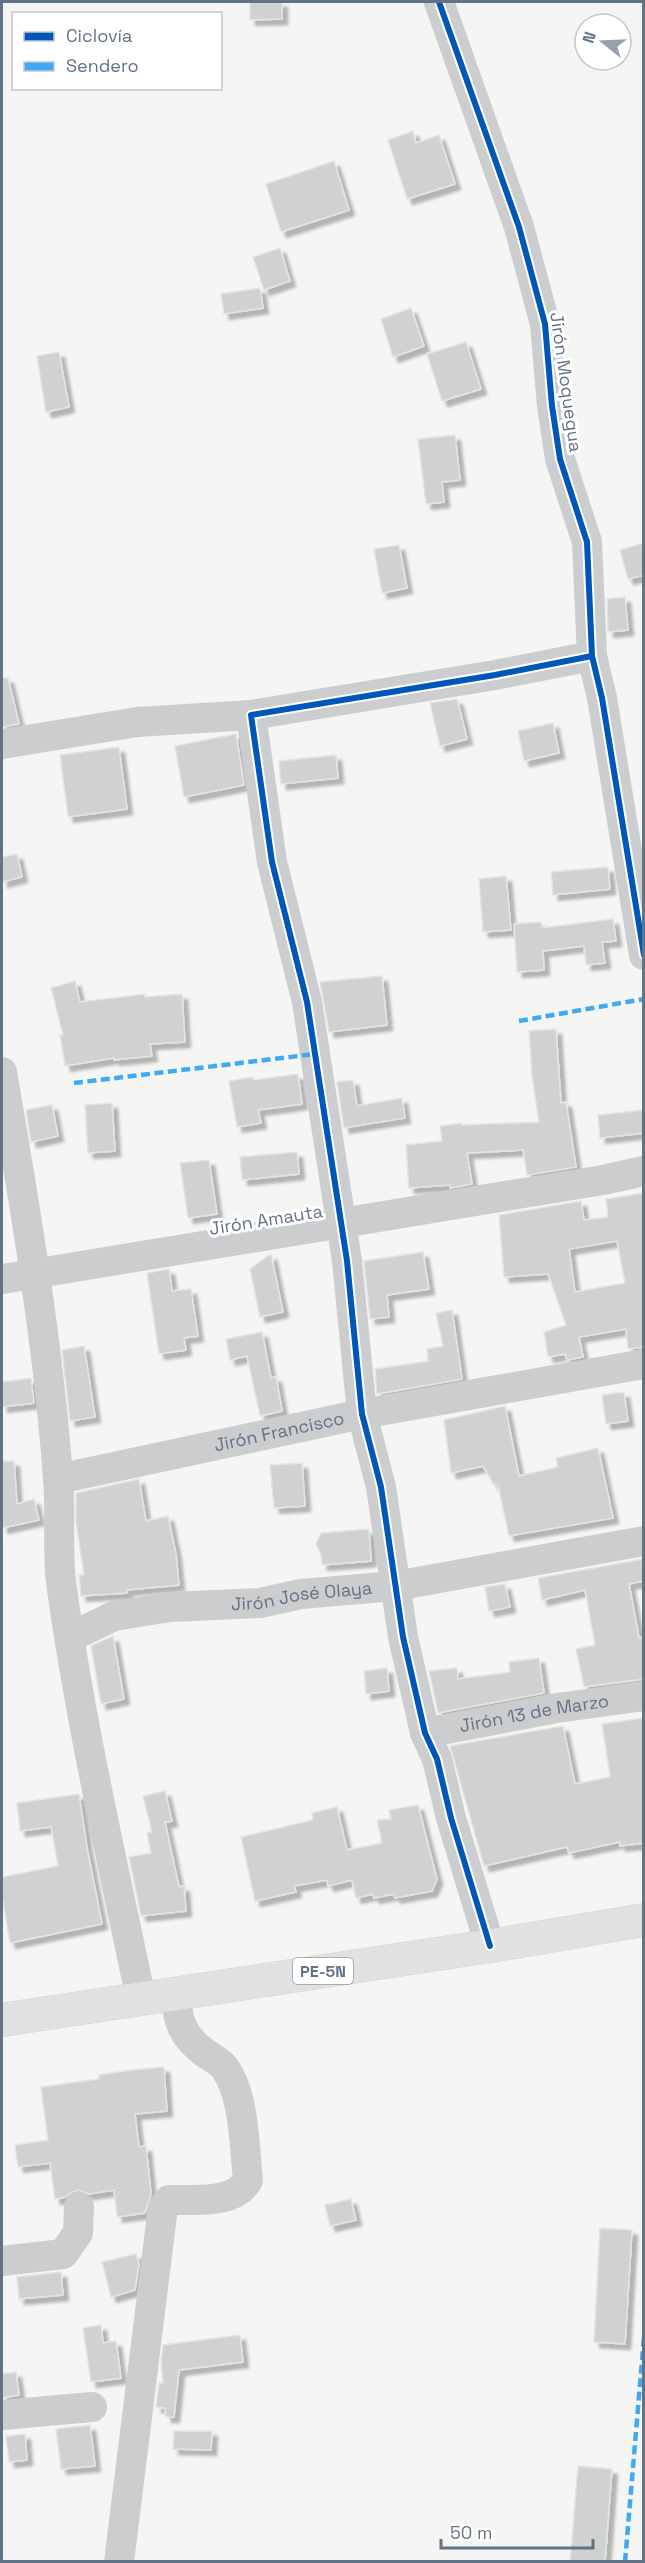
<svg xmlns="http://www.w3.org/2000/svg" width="645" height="2563" font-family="'Space Grotesk',sans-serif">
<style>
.building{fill:#d0d1d1;stroke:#e4e4e3;stroke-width:1.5;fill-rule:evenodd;filter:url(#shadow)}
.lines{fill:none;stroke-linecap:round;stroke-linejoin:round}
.highway-casing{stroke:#d2d3d3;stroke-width:34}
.minor{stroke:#cccdce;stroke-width:30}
.highway{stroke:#e0e1e1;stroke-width:33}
.quiet{stroke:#3fa9f5;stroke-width:4.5;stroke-dasharray:9 4.5;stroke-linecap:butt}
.cycleway-casing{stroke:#fff;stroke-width:10}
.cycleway{stroke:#0057b8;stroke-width:6}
.labels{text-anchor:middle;stroke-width:6;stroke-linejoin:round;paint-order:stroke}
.shield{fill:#fff;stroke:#929daa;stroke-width:1.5}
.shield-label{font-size:16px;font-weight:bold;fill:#637385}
.street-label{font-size:18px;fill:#637385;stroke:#fff}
</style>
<defs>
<filter id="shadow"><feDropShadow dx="5.5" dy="5.5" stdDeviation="1.5" flood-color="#0004"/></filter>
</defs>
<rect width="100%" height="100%" fill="#f5f5f3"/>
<g class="building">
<path d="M250,2H282V19L250,20Z"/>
<path d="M413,131L416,143L439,135L455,184L407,199L388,140Z"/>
<path d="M334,161L349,210L281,232L266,184Z"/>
<path d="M280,248L290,281L264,290L253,257Z"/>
<path d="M260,288L263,308L224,314L221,294Z"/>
<path d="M411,308L424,346L393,357L381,319Z"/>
<path d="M466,342L481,389L442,401L427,354Z"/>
<path d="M59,352L69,407L46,412L37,356Z"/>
<path d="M455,435L460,480L442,482L444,502L426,504L418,439Z"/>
<path d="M644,543V575L628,579L620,550Z"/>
<path d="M399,545L407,588L382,593L374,549Z"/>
<path d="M625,597L628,630L608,632L607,599Z"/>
<path d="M2,678H8L19,724L2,727Z"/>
<path d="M457,699L467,739L440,746L430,703Z"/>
<path d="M553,723L559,753L524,761L518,731Z"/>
<path d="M236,734L244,785L184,797L175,746Z"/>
<path d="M119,747L127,809L68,817L60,755Z"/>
<path d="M336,755L338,778L281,784L279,761Z"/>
<path d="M17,854L22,877L2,882V857Z"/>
<path d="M608,867L610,889L553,895L551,872Z"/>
<path d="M506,876L511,930L483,932L479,879Z"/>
<path d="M613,919L616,941L602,942L605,963L586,965L584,946L543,951L544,970L517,972L514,924L541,922L542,928Z"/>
<path d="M382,976L387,1025L329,1032L320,982Z"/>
<path d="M75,981L80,1002L145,994V997L182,994L185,1042L150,1044L152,1056L114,1060V1058L65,1066L60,1035H63L51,988Z"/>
<path d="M556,1029L561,1103L566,1102L576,1167L527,1175L523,1150L467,1153L472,1184L450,1188V1185L409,1188L406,1145L442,1141L440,1126L462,1123V1125L539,1122L532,1076L529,1031Z"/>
<path d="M298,1074L302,1104L258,1110L261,1123L237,1127L229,1081L253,1077V1080Z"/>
<path d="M353,1080L357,1106L402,1098L405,1118L344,1128L337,1082Z"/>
<path d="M112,1103L115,1151L88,1153L85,1105Z"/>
<path d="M52,1105L58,1136L31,1142L26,1110Z"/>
<path d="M644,1110V1133L600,1138L598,1115Z"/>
<path d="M297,1152L299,1174L242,1180L240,1157Z"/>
<path d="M209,1160L217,1214L188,1218L180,1163Z"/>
<path d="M644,1193V1347L628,1349L626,1329L579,1337L583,1357L567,1360L565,1354L548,1357L544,1332L566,1325L548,1274L504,1277L499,1215L581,1201L584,1220L608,1217L606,1199ZM617,1241L625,1283L575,1292L569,1249Z"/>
<path d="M423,1252L429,1289L387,1295L389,1317L370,1319L364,1261Z"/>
<path d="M271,1254L283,1312L260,1317L250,1269Z"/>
<path d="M169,1269L172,1291L191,1289L198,1336L184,1338L186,1350L159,1354L147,1273Z"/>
<path d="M452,1310L462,1379L377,1394L375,1369L428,1361L427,1349L443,1346L436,1313Z"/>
<path d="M262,1332L271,1378L276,1377L282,1411L260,1416L247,1356L230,1360L226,1339Z"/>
<path d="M84,1346L95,1417L70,1421L62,1350Z"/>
<path d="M31,1378L34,1403L2,1407V1382Z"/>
<path d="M624,1392L628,1421L606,1424L602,1395Z"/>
<path d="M505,1406L519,1476L558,1467L556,1458L598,1448L613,1518L509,1536L498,1485H494L483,1466L451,1473L444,1420Z"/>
<path d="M2,1461H14L17,1504L34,1499L39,1520L2,1528Z"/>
<path d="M302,1463L305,1506L274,1508L270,1465Z"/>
<path d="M139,1479L146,1521L168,1516L176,1554L179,1585L127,1590V1593L81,1596L79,1575H84L76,1522V1493Z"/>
<path d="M369,1529L371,1561L322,1565L321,1555L316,1544L321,1533Z"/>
<path d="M644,1559V1581L629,1584L639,1638L644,1637V1679L584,1687L576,1649L595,1645L585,1590L542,1600L538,1578Z"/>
<path d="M505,1584L510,1607L489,1611L485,1587Z"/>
<path d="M113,1636L124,1699L101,1704L91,1646Z"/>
<path d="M539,1658L544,1693L438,1713L429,1671L457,1668L458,1679L510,1672L509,1662Z"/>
<path d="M387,1668L389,1691L366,1694L364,1671Z"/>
<path d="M644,1718V1843L620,1846V1842L569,1853L567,1847L484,1866L450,1746L563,1726L575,1784L610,1777L602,1724Z"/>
<path d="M165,1791L172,1821L165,1822L179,1887L184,1886L186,1911L141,1916L129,1857L151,1853L147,1833L152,1832L143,1796Z"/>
<path d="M79,1794L87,1848L102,1924L10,1943L2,1895V1877L58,1866L51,1827L20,1831L17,1803Z"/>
<path d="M418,1805L437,1879L432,1891L395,1898L394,1894L374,1898L373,1894L356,1898L352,1880L328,1886L327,1880L294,1886L296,1892L255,1901L241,1837L313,1820L312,1813L337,1807L347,1850L382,1843L377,1820L391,1819L389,1810Z"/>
<path d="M164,2067L167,2111L135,2114L139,2147L146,2146L151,2194L145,2213L117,2217L114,2190L89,2194L79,2190L72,2192L65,2197L55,2199L50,2163L18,2167L15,2145L48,2140L41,2087L99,2079V2075L132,2070Z"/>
<path d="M351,2199L356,2220L330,2226L325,2205Z"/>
<path d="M600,2228L632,2230L625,2344L594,2342Z"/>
<path d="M136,2254L139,2264L135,2290L111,2297L102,2262Z"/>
<path d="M61,2272L63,2295L19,2299L17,2277Z"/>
<path d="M101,2325L103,2343L116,2341L121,2378L91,2382L83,2328Z"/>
<path d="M240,2335L243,2362L179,2370L174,2417H166L165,2408L156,2407L159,2383H163L161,2362L163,2345Z"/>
<path d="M16,2372L19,2395L2,2398V2374Z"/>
<path d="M90,2425L95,2466L61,2469L56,2429Z"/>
<path d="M174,2431H212L211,2450L173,2449Z"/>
<path d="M25,2434L27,2460L9,2462L6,2436Z"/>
<path d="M578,2466L612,2469L605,2562H570Z"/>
</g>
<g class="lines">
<g class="highway-casing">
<path id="highway" d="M2,2020L490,1946L644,1920"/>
</g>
<g class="minor">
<path d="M439,2L519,227L545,324L552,406L560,459L587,542L592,656L602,698L644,955"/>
<path d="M2,744L137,722L251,715"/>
<path d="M2,1072C25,1206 48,1342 58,1478C61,1512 57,1548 61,1582C80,1722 112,1860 141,1999"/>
<path d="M2,1279L603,1180L644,1171"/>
<path id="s1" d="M58,1479L362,1414L644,1364"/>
<path id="s2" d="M69,1635L81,1632L114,1616L170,1607L260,1603L301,1594L395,1586L644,1541"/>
<path id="s3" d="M425,1733L557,1708L644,1696"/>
<path d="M490,1946L451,1818L437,1759L425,1733L403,1637L381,1487L362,1414L347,1261L307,1002L272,862L251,715L495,675L592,656"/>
<path d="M2,2261L63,2254L78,2233L79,2207"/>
<path d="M2,2415L92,2407"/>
<path d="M119,2562L163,2207L169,2200C194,2199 235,2205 248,2180C244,2146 245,2095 224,2067C220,2062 211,2057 205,2053C183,2037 176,2020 177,1993"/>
</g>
<use href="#highway" class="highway"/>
<g class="quiet">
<path d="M519,1021L644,999"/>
<path d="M74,1083L315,1054"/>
<path d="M625,2562L644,2337"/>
</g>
<g class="cycleway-casing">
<g id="cycleway">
<path d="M439,2L519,227L545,324L552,406L560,459L587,542L592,656L602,698L644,955"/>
<path d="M490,1946L451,1818L437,1759L425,1733L403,1637L381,1487L362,1414L347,1261L307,1002L272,862L251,715L495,675L592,656"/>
</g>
</g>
<use href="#cycleway" class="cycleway"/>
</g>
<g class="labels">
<rect class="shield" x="293" y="1958" width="60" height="26" rx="4.5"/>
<g class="shield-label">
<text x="323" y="1977">PE-5N</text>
</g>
<g class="street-label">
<text transform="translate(566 382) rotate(82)" y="6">Jirón Moquegua</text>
<text transform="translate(266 1220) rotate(-9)" y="6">Jirón Amauta</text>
<text dy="6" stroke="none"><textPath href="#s1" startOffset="226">Jirón Francisco</textPath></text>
<text dy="6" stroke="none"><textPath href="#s2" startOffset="238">Jirón José Olaya</textPath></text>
<text dy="6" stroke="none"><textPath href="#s3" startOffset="111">Jirón 13 de Marzo</textPath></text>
</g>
</g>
<rect width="645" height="2563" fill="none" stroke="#637385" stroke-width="6"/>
<rect x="12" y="12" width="210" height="78" fill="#ffffff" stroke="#c1c7ce" stroke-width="1.5"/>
<rect x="24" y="32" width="30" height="9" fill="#0057b8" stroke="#c1c7ce" stroke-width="1.5"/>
<text x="66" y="42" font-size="18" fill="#637385">Ciclovía</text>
<rect x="24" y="62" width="30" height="9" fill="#3fa9f5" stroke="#c1c7ce" stroke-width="1.5"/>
<text x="66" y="72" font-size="18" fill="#637385">Sendero</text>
<g transform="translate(603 42) rotate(288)"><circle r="28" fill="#ffffff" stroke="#c1c7ce" stroke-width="1.5"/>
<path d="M0-4.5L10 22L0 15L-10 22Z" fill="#96a0ac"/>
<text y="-9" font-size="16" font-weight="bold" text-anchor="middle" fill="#637385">N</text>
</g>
<path d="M441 2539v9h152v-9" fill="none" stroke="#637385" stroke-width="3"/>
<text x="450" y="2539" font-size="18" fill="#637385" stroke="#ffffff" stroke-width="4.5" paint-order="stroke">50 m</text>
</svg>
